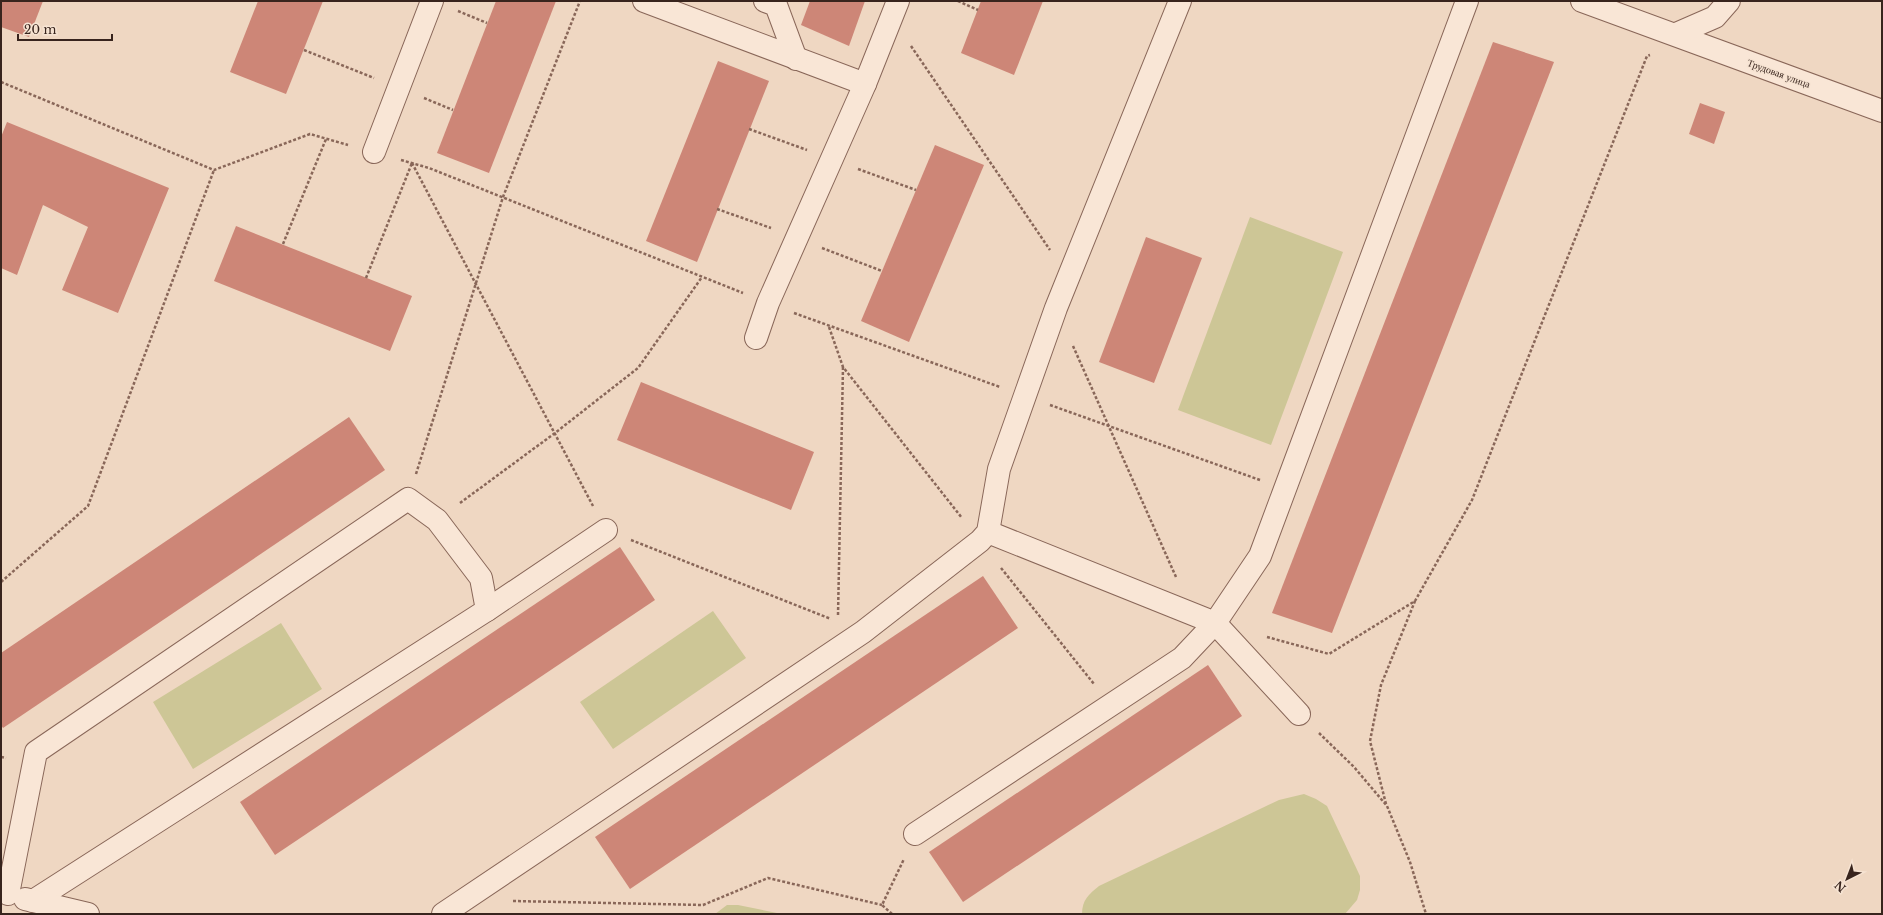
<svg xmlns="http://www.w3.org/2000/svg" width="1883" height="915" font-family="'Libre Baskerville',serif">
<style>
.green{fill:#cdc696}
.building{fill:#cd8677}
.lines{fill:none;stroke-linecap:round;stroke-linejoin:round}
.minor-casing{stroke:#896759;stroke-width:24}
.path{stroke:#896759;stroke-width:2.5;stroke-dasharray:3 2;stroke-linecap:butt}
.minor{stroke:#f9e6d6;stroke-width:22}
.labels{text-anchor:middle;stroke-width:3;stroke-linejoin:round;paint-order:stroke}
.street-label{font-size:10px;fill:#38241d;stroke:#f6e3d2}
</style>
<rect width="100%" height="100%" fill="#efd7c2"/>
<g class="green">
<path d="M1250,217L1343,252L1271,445L1178,410Z"/>
<path d="M713,611L746,658L613,749L580,702Z"/>
<path d="M281,623L322,689L193,769L153,702Z"/>
<path d="M1304,794L1316,799L1327,806L1360,876V890L1357,900L1345,914H1082C1082,900 1089,894 1099,886L1279,800Z"/>
<path d="M727,905H738L782,914H715Z"/>
</g>
<g class="building">
<path d="M1,1H43L29,37L1,27Z"/>
<path d="M258,1H323L286,94L230,72Z"/>
<path d="M496,1H556L489,173L437,153Z"/>
<path d="M810,1H865L849,46L801,25Z"/>
<path d="M981,1H1043L1014,75L961,53Z"/>
<path d="M1493,42L1554,62L1332,633L1272,613Z"/>
<path d="M718,61L769,81L697,262L646,241Z"/>
<path d="M1700,103L1725,112L1714,144L1689,134Z"/>
<path d="M7,122L169,188L118,313L62,290L88,227L43,205L17,275L1,268V137Z"/>
<path d="M935,145L984,165L909,342L861,321Z"/>
<path d="M236,226L412,296L390,351L214,281Z"/>
<path d="M1146,237L1202,258L1154,383L1099,362Z"/>
<path d="M641,382L814,452L791,510L617,440Z"/>
<path d="M349,417L385,470L3,728L1,725V653Z"/>
<path d="M620,547L655,600L275,855L240,802Z"/>
<path d="M983,576L1018,628L630,889L595,837Z"/>
<path d="M1208,665L1242,716L963,902L929,852Z"/>
</g>
<g class="lines">
<g class="minor-casing">
<g id="minor">
<path d="M644,1L865,84"/>
<path d="M765,1L776,5L796,59"/>
<path d="M1582,1L1882,111"/>
<path d="M1676,34L1715,17L1729,1"/>
<path d="M374,152L432,1"/>
<path d="M756,338L768,303L865,84L898,1"/>
<path d="M988,532L1215,623L1260,556L1467,1"/>
<path d="M487,610L606,530"/>
<path d="M915,834L1182,658L1215,623L1299,714"/>
<path d="M8,894L36,752L408,499L437,520L481,578L487,610L33,901"/>
<path d="M25,899L88,914"/>
<path d="M443,914L863,632L980,541L988,532L999,469L1056,308L1180,1"/>
</g>
</g>
<g class="path">
<path d="M958,1L978,10"/>
<path d="M458,11L487,23"/>
<path d="M911,46L1050,250"/>
<path d="M304,50L374,78"/>
<path d="M1,82L214,170L310,134L348,145"/>
<path d="M424,98L453,110"/>
<path d="M749,129L807,150"/>
<path d="M401,160L429,168L743,293"/>
<path d="M412,163L593,506"/>
<path d="M858,169L916,190"/>
<path d="M717,209L771,228"/>
<path d="M283,244L326,139"/>
<path d="M822,248L882,271"/>
<path d="M366,278L412,163"/>
<path d="M794,313L1000,387"/>
<path d="M829,327L843,367L962,518"/>
<path d="M1073,346L1176,577"/>
<path d="M1050,405L1260,480"/>
<path d="M416,474L503,197L580,1"/>
<path d="M460,503L555,433L638,368L702,277"/>
<path d="M631,540L831,619"/>
<path d="M1001,568L1094,684"/>
<path d="M1,582L88,506L214,170"/>
<path d="M838,615L843,367"/>
<path d="M1267,637L1329,654L1415,601L1472,500L1647,56L1650,55"/>
<path d="M1319,733L1354,767L1387,806L1410,862L1426,914"/>
<path d="M1,757L6,758"/>
<path d="M1386,804L1370,741L1381,685L1415,601"/>
<path d="M513,901L703,905L768,878L882,905"/>
<path d="M892,914L882,905L904,859"/>
</g>
<use href="#minor" class="minor"/>
</g>
<g class="labels">
<g class="street-label">
<text transform="translate(1779 73) rotate(20)" y="4">Трудовая улица</text>
</g>
</g>
<rect width="1883" height="915" fill="none" stroke="#38241d" stroke-width="4"/>
<g transform="translate(1847 879) rotate(222)" stroke="#f6e3d2" stroke-width="3" paint-order="stroke">
<path d="M0-3L7 15L0 10L-7 15Z" fill="#38241d"/>
<text y="-6" font-size="11" font-weight="bold" text-anchor="middle" fill="#38241d">N</text>
</g>
<path d="M18 34v6h94v-6" fill="none" stroke="#38241d" stroke-width="2"/>
<text x="24" y="34" font-size="12" fill="#38241d" stroke="#f6e3d2" stroke-width="3" paint-order="stroke">20 m</text>
</svg>
